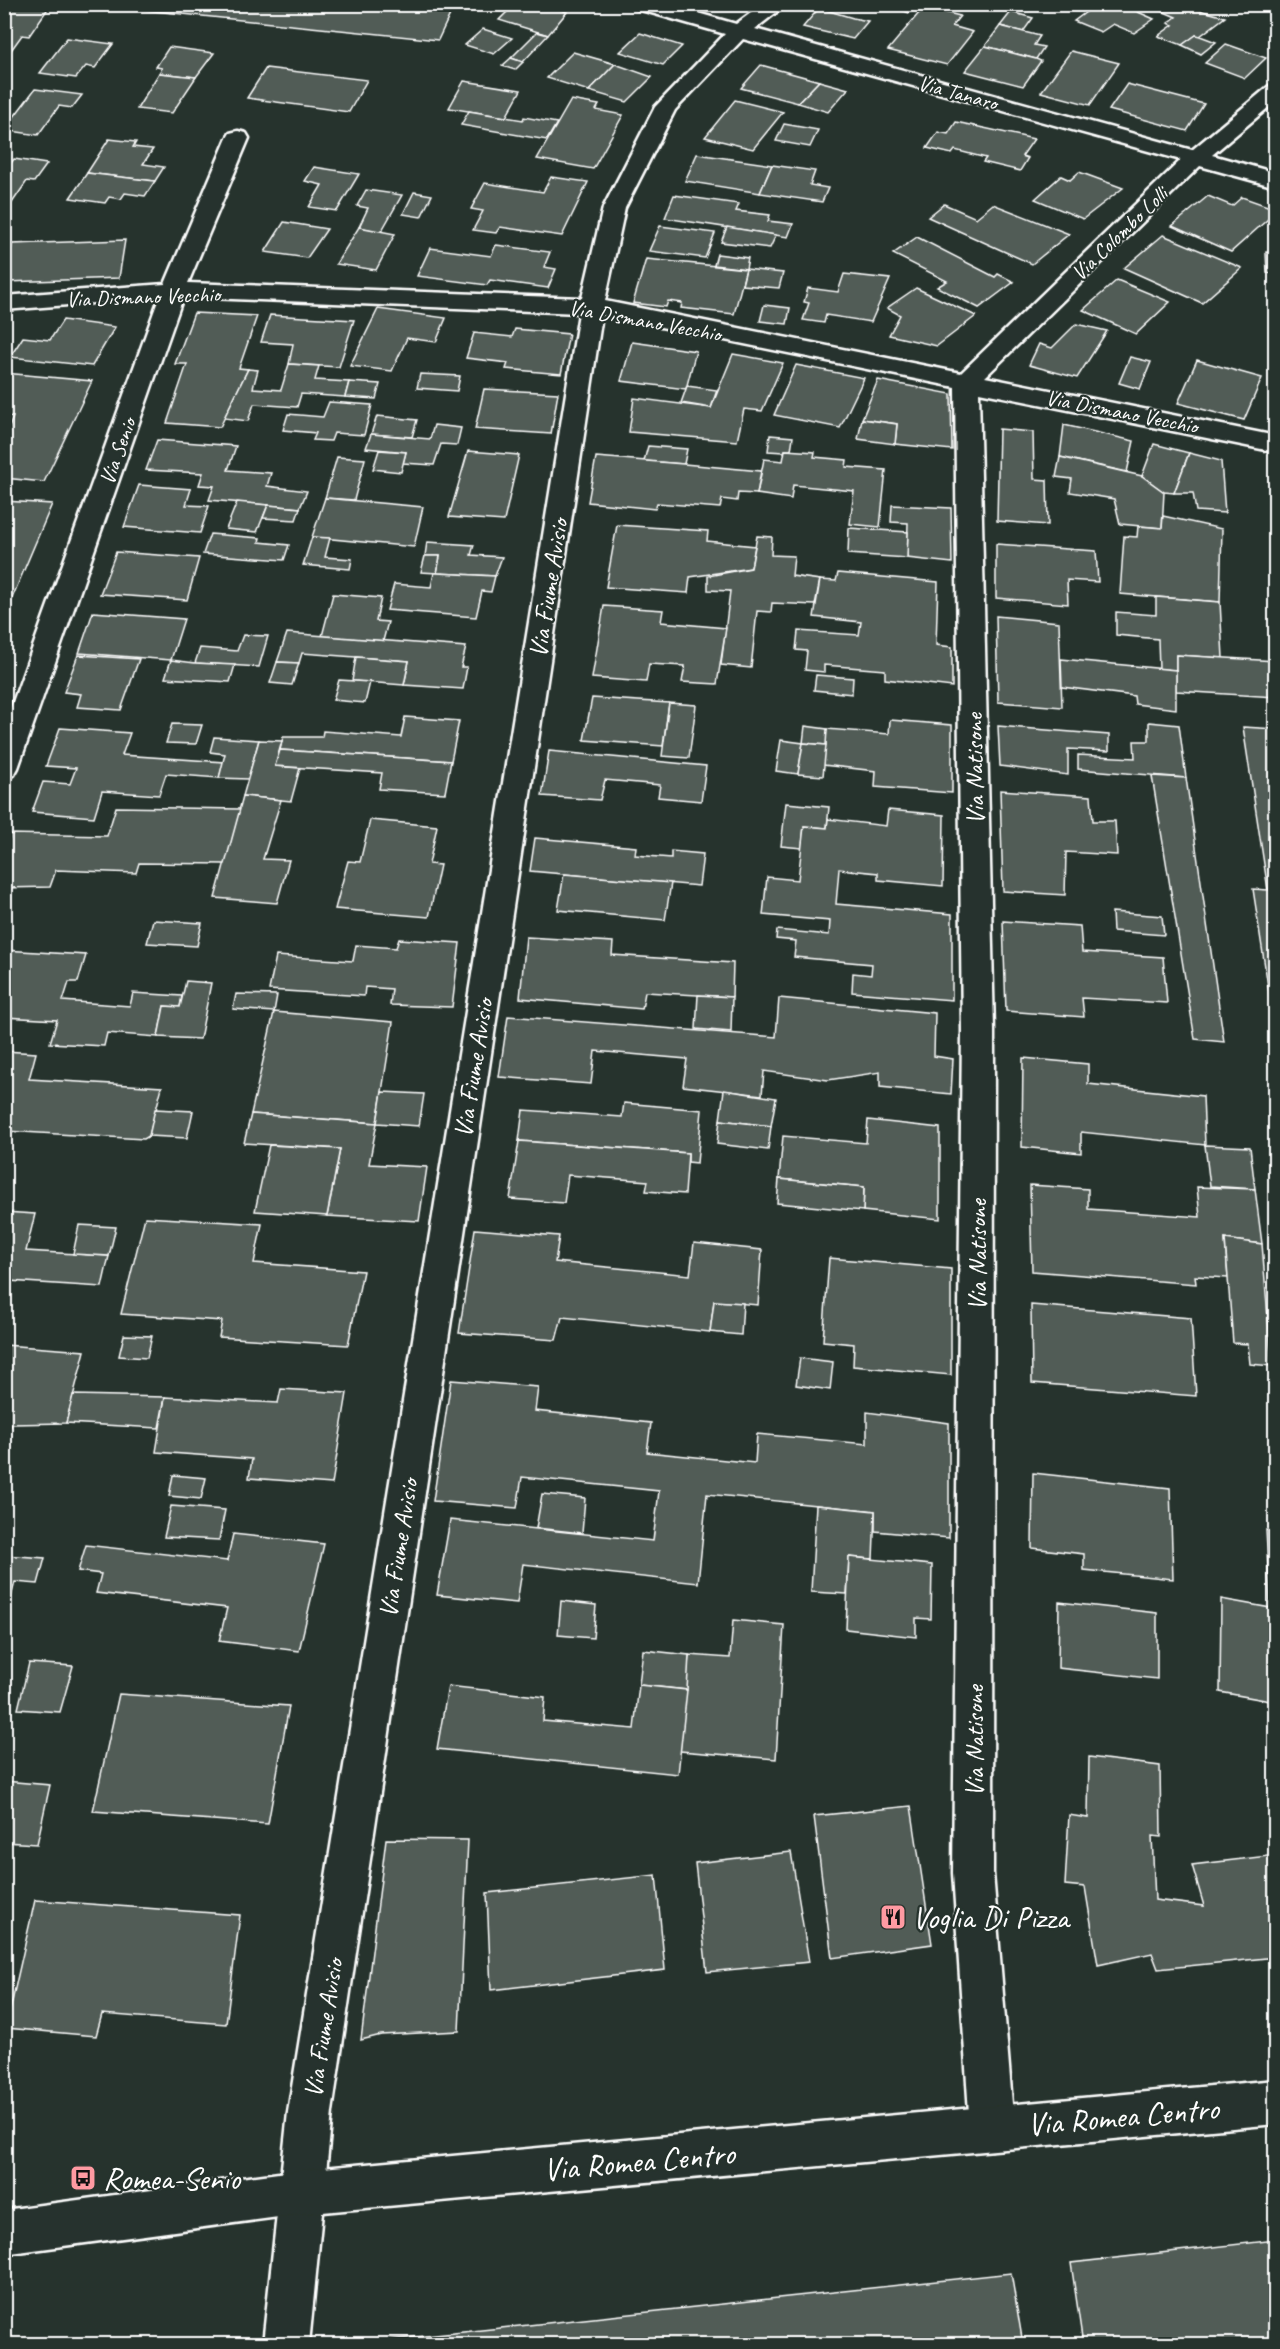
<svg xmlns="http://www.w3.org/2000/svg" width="1280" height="2349" font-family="Caveat,sans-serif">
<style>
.building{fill:#515c57;stroke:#fff;stroke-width:1.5}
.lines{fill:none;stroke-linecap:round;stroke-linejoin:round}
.minor-casing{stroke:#fff;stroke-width:5}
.tertiary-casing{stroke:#fff;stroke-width:5}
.minor{fill:#26332d;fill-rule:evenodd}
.tertiary{fill:#26332d;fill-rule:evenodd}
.labels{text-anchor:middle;stroke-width:4.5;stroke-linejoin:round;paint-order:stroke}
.far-street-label{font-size:22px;fill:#fff;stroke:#26332d}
.street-label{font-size:26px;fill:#fff;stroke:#26332d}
.near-poi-label{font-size:32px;fill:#fff;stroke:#26332d;text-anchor:start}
.near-street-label{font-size:32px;fill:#fff;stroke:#26332d}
</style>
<rect width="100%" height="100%" fill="#26332d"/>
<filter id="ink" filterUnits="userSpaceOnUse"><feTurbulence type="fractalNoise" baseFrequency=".0167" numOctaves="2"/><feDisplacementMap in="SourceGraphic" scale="12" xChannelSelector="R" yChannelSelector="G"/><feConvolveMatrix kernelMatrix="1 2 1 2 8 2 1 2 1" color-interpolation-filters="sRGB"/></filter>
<g filter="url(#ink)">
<g class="building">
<path d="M4,4H51L29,36L22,35L4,60Z"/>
<path d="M85,4H437L454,6L438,40Z"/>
<path d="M505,4H543L567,12L548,35L499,20L508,11L502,8Z"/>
<path d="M886,4H918L919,5L909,13Z"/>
<path d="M1097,4H1120L1154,19L1134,33L1113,24L1101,32L1074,21Z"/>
<path d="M1152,4H1177L1225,17L1200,36L1196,35L1182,45L1158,36L1173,25L1168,23L1176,17L1150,6Z"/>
<path d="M924,7L960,16L952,26L973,32L947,65L888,50Z"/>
<path d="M819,8L853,18L868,21L853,39L803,27Z"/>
<path d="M1011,12L1033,18L1023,32L1000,26Z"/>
<path d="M1000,26L1040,36L1034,45L1044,47L1036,59L985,46Z"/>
<path d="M483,29L512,38L494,54L465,45Z"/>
<path d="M537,32L548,35L523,62L511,58Z"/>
<path d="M640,33L682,46L663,65L620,52Z"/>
<path d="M1196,35L1200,36L1216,42L1201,54L1182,45Z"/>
<path d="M67,38L113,44L95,68L86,66L76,78L40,73Z"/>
<path d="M1226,44L1266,58L1245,78L1205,63Z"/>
<path d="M985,46L1036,59L1041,61L1023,86L965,71Z"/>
<path d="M169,47L214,53L196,77L159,73L162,68L156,67Z"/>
<path d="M1071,51L1119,63L1090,105L1041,92Z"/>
<path d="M573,52L615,64L589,91L547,78Z"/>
<path d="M511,58L523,62L515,70L502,66Z"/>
<path d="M615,64L652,77L627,102L589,91Z"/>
<path d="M761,65L819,81L798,103L741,88Z"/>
<path d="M266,68L367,80L349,112L247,98Z"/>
<path d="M159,73L196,77L172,113L137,109Z"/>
<path d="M464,81L521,90L506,117L449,108Z"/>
<path d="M819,81L848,89L828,112L798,103Z"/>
<path d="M1127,84L1204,104L1187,131L1109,110Z"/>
<path d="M35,89L82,95L72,108L59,106L38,135L4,130Z"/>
<path d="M571,100L599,105L596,110L623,115L593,169L537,159Z"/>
<path d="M735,100L783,112L753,149L705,137Z"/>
<path d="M469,111L523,120L524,117L557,123L547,140L461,125Z"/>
<path d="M956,122L1034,139L1022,156L1028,158L1020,171L983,162L986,158L955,150L952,154L927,148L938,132L948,134Z"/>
<path d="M784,124L818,130L810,147L776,141Z"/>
<path d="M109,139L136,142L133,147L153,149L143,164L164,167L155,181L87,173Z"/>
<path d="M697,154L772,165L760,193L685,181Z"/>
<path d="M14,159L47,164L34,182L27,181L12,203L4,202V162L11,163Z"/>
<path d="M772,165L815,171L810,185L828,188L822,202L760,193Z"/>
<path d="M314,167L359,174L337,211L309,207L322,185L305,181Z"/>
<path d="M1079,172L1123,188L1083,219L1035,199L1061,176L1070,180Z"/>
<path d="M87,173L155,181L145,196L125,193L121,199L109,197L105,203L70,198Z"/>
<path d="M551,177L588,182L562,236L500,227L496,233L473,230L483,211L471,209L485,183L543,192Z"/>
<path d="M366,190L402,195L381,232L359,227L368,208L357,206Z"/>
<path d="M414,192L432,195L421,217L403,214Z"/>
<path d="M674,195L739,204L736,211L770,215L768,221L793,224L788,237L665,218Z"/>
<path d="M1208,196L1232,206L1242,197L1276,209V212L1231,252L1172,226Z"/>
<path d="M944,204L976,218L993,204L1069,234L1032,264L928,217Z"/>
<path d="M284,222L327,229L307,258L265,252Z"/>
<path d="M660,226L715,233L705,258L649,251Z"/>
<path d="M359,227L395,234L376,270L336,264Z"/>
<path d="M727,227L776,235L770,248L721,242Z"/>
<path d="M1163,235L1242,268L1202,303L1124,268Z"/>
<path d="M917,237L995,277L998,274L1014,282L979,308L937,287L947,281L893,254Z"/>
<path d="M125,240L119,278L7,282L12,244Z"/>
<path d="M496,245L550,252L544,267L556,269L548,288L490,280L487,285L417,276L430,248L491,256Z"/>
<path d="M1266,252L1276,253V274L1267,273Z"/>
<path d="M717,254L748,258L746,269L714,265Z"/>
<path d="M646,259L746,269L734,314L681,308L682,303L668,301L666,307L633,303Z"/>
<path d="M746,269L783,273L779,288L742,285Z"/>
<path d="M844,274L890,279L871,322L826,315L824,323L803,320L809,303L804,302L808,288L838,292Z"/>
<path d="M1117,280L1170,302L1136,334L1083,310Z"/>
<path d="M916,288L976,316L937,346L889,335L900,315L887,308Z"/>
<path d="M764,305L790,308L787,324L760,321Z"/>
<path d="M378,309L446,318L436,342L407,338L392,371L350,366Z"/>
<path d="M194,313L257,316L239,368L248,369L220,427L167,423L187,364H175Z"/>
<path d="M270,315L354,320L339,367L289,364L293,344L261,342Z"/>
<path d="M63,320L115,327L92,366L10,357L23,337L50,340Z"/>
<path d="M1076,324L1107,331L1077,378L1029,365L1039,344L1052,348Z"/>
<path d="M515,329L569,334L561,374L506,369L508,363L466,358L474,333L512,337Z"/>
<path d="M632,342L696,351L686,389L621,381Z"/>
<path d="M733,354L783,363L762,411L744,409L737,441L629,432L634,398L711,408Z"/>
<path d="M1130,357L1151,362L1140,389L1119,383Z"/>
<path d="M1197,360L1262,378L1244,420L1178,403Z"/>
<path d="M289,364L319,366L315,380L349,382L345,397L301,394L297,407L254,404L248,421L224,418L248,369L258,370L253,388L281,390Z"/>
<path d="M796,365L864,378L840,428L774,415Z"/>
<path d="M4,373L92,381L44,482L4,478L7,461H4V441L13,417L4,416Z"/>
<path d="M420,374L460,376L457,391L417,388Z"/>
<path d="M878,380L951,394L952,450L895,444L897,424L862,419Z"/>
<path d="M349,382L380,384L376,399L345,397Z"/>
<path d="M687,386L717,390L711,408L681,403Z"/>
<path d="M484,389L558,393L551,434L475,429Z"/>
<path d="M329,402L372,405L364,435L334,433L331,441L313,440L316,433L283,430L288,414L323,417Z"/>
<path d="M377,416L417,420L412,437L371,434Z"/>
<path d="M862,419L897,424L895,444L858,439Z"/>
<path d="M434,425L461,428L457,445L441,444L434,465L403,463L406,452L366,448L371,434L430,439Z"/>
<path d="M1064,425L1134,441L1127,472L1060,457Z"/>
<path d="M999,429L1033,432L1034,479L1047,480L1048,525L997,521Z"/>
<path d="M770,435L793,437L791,450H785L784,452L768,451Z"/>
<path d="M157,440L236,446L228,470L271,473L267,486L307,491L300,508L209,500L214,486L199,485L203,473L146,470Z"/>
<path d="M1154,444L1189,453L1174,493L1164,492L1142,476Z"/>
<path d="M648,446L687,449L684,464L644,461Z"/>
<path d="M379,450L406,452L401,472L373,469Z"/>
<path d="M785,450L815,452L814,457L847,460L846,467L886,470L880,527L850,524L854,491L793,485L791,499L757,494L764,459L783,461Z"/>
<path d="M468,451L519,455L504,521L449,517Z"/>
<path d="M1189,453L1221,461L1225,513L1196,511L1193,493H1174Z"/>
<path d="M337,457L365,459L354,500L325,498Z"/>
<path d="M596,457L684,464L761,471L757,494L738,493L737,501L722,499L720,508L657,503L655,509L588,502Z"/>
<path d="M1060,457L1142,476L1164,492L1162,528L1120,524L1114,499L1070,492L1072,479L1056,477Z"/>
<path d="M139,485L191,489L186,505L209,506L200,533L124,527Z"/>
<path d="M325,498L423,507L414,547L312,537Z"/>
<path d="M4,501L52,504L7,610H4Z"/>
<path d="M237,502L268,505L257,532L226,529Z"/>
<path d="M268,505L300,508L296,520L263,518Z"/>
<path d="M892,505L951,508L952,563L907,558L908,523L891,522Z"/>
<path d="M1163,516L1222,529L1220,602L1120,594L1124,536L1137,537L1138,526L1162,528Z"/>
<path d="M617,525L708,531L707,541L755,546L751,568L690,577L688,593L606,587Z"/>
<path d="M849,528L908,532L907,558L848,554Z"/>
<path d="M210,534L260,538L259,542L289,545L284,560L203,554Z"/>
<path d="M757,536L772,537L771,555L794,556L792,576L820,580L815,605L772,603L771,612L757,611L751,668L721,665L730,591L708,590V576L751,568Z"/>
<path d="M312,537L330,538L325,557L352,559L350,569L303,565Z"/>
<path d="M427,542L474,545L471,555L502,557L495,576L437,573L440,556H425Z"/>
<path d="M996,544L1096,551L1098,582L1067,580L1068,604L996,598Z"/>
<path d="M116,552L199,558L187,600L100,594Z"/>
<path d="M425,556H440L437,573L421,572Z"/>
<path d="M434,573H437L495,576L491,592L482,591L476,617L387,610L394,584L431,587Z"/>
<path d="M838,573L938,582L936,645L952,647V687L885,679V670L824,665V672L805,670L807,651L796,650L798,631L859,635L861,622L814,617L820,580L836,581Z"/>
<path d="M333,594L381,598L376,621L388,622L383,641L322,636Z"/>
<path d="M1156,597L1220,602L1223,658L1176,655V670L1159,669L1158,639L1116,635V612L1156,615Z"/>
<path d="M604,606L663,610L661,622L726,628L717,684L682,682L685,666L649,664L646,682L592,678Z"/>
<path d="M93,612L184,619L171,660L79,653Z"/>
<path d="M996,616L1059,622L1062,707L998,702Z"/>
<path d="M287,633L466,647L461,667H467L463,689L404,685L409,661L302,653L299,663L277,662Z"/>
<path d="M243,635L268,636L259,667L195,663L200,648L237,651Z"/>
<path d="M78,655L139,659L121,710L77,707L81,694L64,692Z"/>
<path d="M1176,655L1276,661V697L1176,691Z"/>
<path d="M356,657L409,661L404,685L352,681Z"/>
<path d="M1061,659L1176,670V709L1135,704L1134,696L1062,687Z"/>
<path d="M171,660L195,663L235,665L230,682L165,678Z"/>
<path d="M277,662L299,663L292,685L270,683Z"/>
<path d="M816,675L853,678L852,694L814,690Z"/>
<path d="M339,680L370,682L365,703L333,700Z"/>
<path d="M592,698L669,703L663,746L584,740Z"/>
<path d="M669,703L696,705L689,758L662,756Z"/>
<path d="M405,717L459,721L451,761L280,750L283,737H322L323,731L401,737Z"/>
<path d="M890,720L952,725V793L875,787L876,771L823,765L827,729L889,734Z"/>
<path d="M1149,722L1179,725L1186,778L1078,769V755L1135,758L1134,741H1149Z"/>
<path d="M172,724L202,725L196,744L166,743Z"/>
<path d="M805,726L827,729L826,745L803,743Z"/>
<path d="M998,726L1109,735V751L1068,749V775L1000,766Z"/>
<path d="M1243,727L1276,729V1038L1253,889L1268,890Z"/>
<path d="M60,728L130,733L122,755L224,762L219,778L166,774L159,795L102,791L94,817L32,812L43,782L70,784L76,768L46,766Z"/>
<path d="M214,737L259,740L248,779L219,778L225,754L210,752Z"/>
<path d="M259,740L282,741L275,766L300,768L291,801L243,796Z"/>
<path d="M781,740L803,743L798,774L776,771Z"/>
<path d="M803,743L826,745L823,776L798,774Z"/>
<path d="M280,750L451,761L445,793L379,789L382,773L275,766Z"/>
<path d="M549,751L706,766L701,801L658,797L660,785L605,780L600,800L542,796Z"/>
<path d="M1152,776L1186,778L1224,1042L1195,1039Z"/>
<path d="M1000,790L1091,796L1093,821H1115L1117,855L1066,852L1065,895L1003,891Z"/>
<path d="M243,796L281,800L263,859L289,860L277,903L215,898Z"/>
<path d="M786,803L829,807L827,828L804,826L802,848L781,846Z"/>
<path d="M116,807L240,809L225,864L139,863L136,873L56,870L50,887L4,888V853L10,834L107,836Z"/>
<path d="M888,810L944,815L943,886L878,880V873L839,869L836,904L952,914V1000L852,992L853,973L871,975L872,964L794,957L796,941L776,939L777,930L829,935L830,921L763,915L767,877L798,880L804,826L827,828L828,819L886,826Z"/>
<path d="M370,820L437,826L429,864L440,865L429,917L335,909L348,861L360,862Z"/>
<path d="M535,838L636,847L635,855L671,858V851L703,854L699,886L530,871Z"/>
<path d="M564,874L671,883L665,920L558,910Z"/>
<path d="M1112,912L1162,916L1164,935L1113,931Z"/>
<path d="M153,920L202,923L197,946L147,943Z"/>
<path d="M1003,921L1080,926L1082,952L1163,957L1167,1003L1082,998L1084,1017L1006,1011Z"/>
<path d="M526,937L613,942L612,955L733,963L732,997L645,992L642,1009L520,998Z"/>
<path d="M399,939L460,943L452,1007L390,1005L392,989L365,987L364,996L269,990L276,956L353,961L356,945L396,948Z"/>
<path d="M4,950L86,955L78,982H69L63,1001L130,1006L133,993L182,996L180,1007L164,1006L158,1037L107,1033L104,1046L50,1043L57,1020L4,1017Z"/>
<path d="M186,981L211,983L200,1039L158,1037L164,1006L180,1007Z"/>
<path d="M236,994L277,995L274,1012L233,1009Z"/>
<path d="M698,995L732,997L731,1032L696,1029Z"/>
<path d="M779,998L935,1013L934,1056L953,1059L951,1094L880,1087V1072L828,1080L764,1071L762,1095L683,1086L687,1059L595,1051L591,1084L499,1077L508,1016L776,1037Z"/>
<path d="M274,1012L393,1022L377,1123L251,1114Z"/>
<path d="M4,1051L36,1053L29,1079L162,1087L149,1136L144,1139L5,1131L4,1134L7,1092H4Z"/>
<path d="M1023,1058L1088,1064V1084L1203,1096L1205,1145L1081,1132V1153L1022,1147Z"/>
<path d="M724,1090L776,1098L771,1126L720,1120Z"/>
<path d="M382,1092L424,1094L419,1126L377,1123Z"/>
<path d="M624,1103L702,1110L697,1163L688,1162V1153L519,1141L523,1110L622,1117Z"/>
<path d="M155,1109L193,1111L187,1138L149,1136Z"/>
<path d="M251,1114L377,1123L369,1164L427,1167L419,1221L327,1216L340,1149L244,1143Z"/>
<path d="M720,1120L771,1126L768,1150L717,1144Z"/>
<path d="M868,1120L940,1128V1219L863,1211L864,1187L779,1179L783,1136L866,1143Z"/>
<path d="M519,1141L688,1153L685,1194L646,1191L648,1181L568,1175L564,1203L510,1199Z"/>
<path d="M269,1145L340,1149L327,1216L255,1211Z"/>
<path d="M1205,1145L1250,1147L1255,1189L1210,1186Z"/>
<path d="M779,1179L864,1187L863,1211L777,1203Z"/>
<path d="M1030,1185L1088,1189V1209L1200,1217L1197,1187L1255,1189L1262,1244L1225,1239L1228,1278L1195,1276L1196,1284L1032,1271Z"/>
<path d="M4,1212L35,1214L26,1251L109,1256L102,1287L9,1281L12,1269H4Z"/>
<path d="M145,1217L262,1224L254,1263L363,1271L348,1345L219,1337L222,1321L121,1314Z"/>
<path d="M79,1225L116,1227L109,1256L73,1254Z"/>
<path d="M475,1229L559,1236L555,1262L690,1275L694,1243L762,1250L758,1305L714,1301L710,1332L562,1317L556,1340L459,1333Z"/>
<path d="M1225,1239L1262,1244L1272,1366L1250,1364L1248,1344L1233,1343Z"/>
<path d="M829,1258L951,1269V1375L853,1366L854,1344L823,1341Z"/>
<path d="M714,1301L743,1303L741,1335L710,1332Z"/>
<path d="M1031,1305L1191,1318L1196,1396L1032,1383Z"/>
<path d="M124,1335L152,1336L147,1358L119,1356Z"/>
<path d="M4,1345L85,1351L66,1423L12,1424L4,1440Z"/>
<path d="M800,1358L833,1362L830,1390L796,1385Z"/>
<path d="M451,1380L538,1387L535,1411L651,1423L647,1452L755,1463L757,1434L867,1444V1412L949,1423V1538L875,1531V1511L707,1494L698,1583L523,1564L517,1603L437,1595L450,1520L653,1541L659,1491L522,1477L517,1508L433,1501Z"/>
<path d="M281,1389L347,1393L332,1484L249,1478L252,1459L156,1452L165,1397L278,1403Z"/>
<path d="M73,1395L165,1397L159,1428L66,1423Z"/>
<path d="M1033,1473L1170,1488L1173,1579L1084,1570V1554L1032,1548Z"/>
<path d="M173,1475L206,1478L201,1499L169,1496Z"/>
<path d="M542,1494L585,1498L582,1533L536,1528Z"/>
<path d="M816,1505L875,1511L873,1559L849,1557L847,1594L811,1592Z"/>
<path d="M171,1506L225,1510L219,1540L164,1537Z"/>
<path d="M1266,1530L1276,1531V1609L1270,1608Z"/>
<path d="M233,1534L324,1544L299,1651L219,1641L227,1608L96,1593L101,1574L78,1571L86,1545L227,1561Z"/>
<path d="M4,1555L45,1558L38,1584L15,1582L6,1616Z"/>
<path d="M849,1557L932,1565L931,1619L916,1618V1637L846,1629Z"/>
<path d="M1221,1599L1276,1609V1702L1220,1692Z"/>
<path d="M561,1601L596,1605L593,1638L558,1635Z"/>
<path d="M1059,1602L1157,1613V1679L1058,1668Z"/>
<path d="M733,1620L784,1625L776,1759L680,1751L689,1655L730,1658Z"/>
<path d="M643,1650L689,1655L687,1690L639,1685Z"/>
<path d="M29,1663L73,1666L60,1712L18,1709Z"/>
<path d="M639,1685L687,1690L678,1774L437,1749L448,1686L545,1697L543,1721L634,1729Z"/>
<path d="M119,1694L289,1706L268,1824L93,1811Z"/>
<path d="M1089,1757L1160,1766L1161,1837L1152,1836L1155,1900L1204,1906L1192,1865L1276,1855V1957L1158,1969L1152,1953L1098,1965L1085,1887L1065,1885L1069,1815L1088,1818Z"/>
<path d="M4,1781L50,1785L37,1844L4,1842Z"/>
<path d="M911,1806L932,1944L832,1958L814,1816Z"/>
<path d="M386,1839L468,1840L459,2031L381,2035L361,2040Z"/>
<path d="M791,1852L809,1962L707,1972L695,1863Z"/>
<path d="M656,1875L665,1970L491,1990L487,1893Z"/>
<path d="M35,1900L240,1915L226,2024L102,2014L96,2036L6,2028Z"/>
<path d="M1276,2240V2344H1083L1071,2263Z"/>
<path d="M1011,2273L1023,2344H370V2342Z"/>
</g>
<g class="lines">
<g class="minor-casing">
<path id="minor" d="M631,4H666L736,24L763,4H787L755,29L1192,150L1269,86L1276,84V101L1212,155L1276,173V187L1200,166L985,377L1276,436V452L979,392L994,1031L993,1873L1014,2128L1007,2143L992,2150L977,2143L970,2128L953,1873L962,1031L955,387L602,315L332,2112L309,2344H263L288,2112L579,313L183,297L18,768L14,775L4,778V727L159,298L4,310V296L165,284L227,138L230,133L238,131L246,133L249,138L188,283L582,298L603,208L655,107L725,34L634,8ZM743,39L1181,160L961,373L605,301L625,208L675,110Z"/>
</g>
<g class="tertiary-casing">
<path id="tertiary" d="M1276,2080V2124L301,2214L4,2254V2210L301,2170Z"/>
</g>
<use href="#minor" class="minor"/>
<use href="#tertiary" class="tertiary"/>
</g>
</g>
<defs>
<g id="restaurant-square" transform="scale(1.35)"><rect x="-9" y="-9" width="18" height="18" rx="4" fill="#ff9aa2" stroke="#26332d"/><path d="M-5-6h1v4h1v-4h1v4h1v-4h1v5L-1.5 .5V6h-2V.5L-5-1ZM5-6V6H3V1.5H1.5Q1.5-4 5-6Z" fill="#111"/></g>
<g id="bus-square" transform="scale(1.35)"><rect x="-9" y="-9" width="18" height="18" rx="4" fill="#ff9aa2" stroke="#26332d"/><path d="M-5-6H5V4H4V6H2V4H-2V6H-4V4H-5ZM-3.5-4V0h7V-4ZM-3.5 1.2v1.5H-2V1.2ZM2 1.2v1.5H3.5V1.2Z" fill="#111"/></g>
</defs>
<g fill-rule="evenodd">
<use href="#restaurant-square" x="893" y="1917"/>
<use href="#bus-square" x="83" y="2178"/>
</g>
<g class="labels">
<g class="far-street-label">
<text transform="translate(958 92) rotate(15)" y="8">Via Tanaro</text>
<text transform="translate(1119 233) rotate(-44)" y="8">Via Colombo Lolli</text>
<text transform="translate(143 296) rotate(-2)" y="8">Via Dismano Vecchio</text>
<text transform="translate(645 320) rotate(10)" y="8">Via Dismano Vecchio</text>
<text transform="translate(1122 411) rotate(11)" y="8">Via Dismano Vecchio</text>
<text transform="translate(117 451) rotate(-70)" y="8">Via Senio</text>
</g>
<g class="street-label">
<text transform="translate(548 588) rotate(-81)" y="9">Via Fiume Avisio</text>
<text transform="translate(974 769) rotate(-91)" y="9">Via Natisone</text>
<text transform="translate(473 1068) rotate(-81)" y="9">Via Fiume Avisio</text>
<text transform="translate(977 1255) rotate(-90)" y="9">Via Natisone</text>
<text transform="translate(398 1548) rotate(-81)" y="9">Via Fiume Avisio</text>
<text transform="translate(974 1741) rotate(-90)" y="9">Via Natisone</text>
<text transform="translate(323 2028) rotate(-81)" y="9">Via Fiume Avisio</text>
</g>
<g class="near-poi-label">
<text x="912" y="1928">Voglia Di Pizza</text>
<text x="103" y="2189">Romea-Senio</text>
</g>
<g class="near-street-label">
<text transform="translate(1123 2116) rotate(-5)" y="11">Via Romea Centro</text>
<text transform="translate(639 2161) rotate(-5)" y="11">Via Romea Centro</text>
</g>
</g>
<rect width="1280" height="2349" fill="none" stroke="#26332d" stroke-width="24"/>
<rect x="12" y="12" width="1256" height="2325" fill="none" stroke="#fff" stroke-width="2" filter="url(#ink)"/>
</svg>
